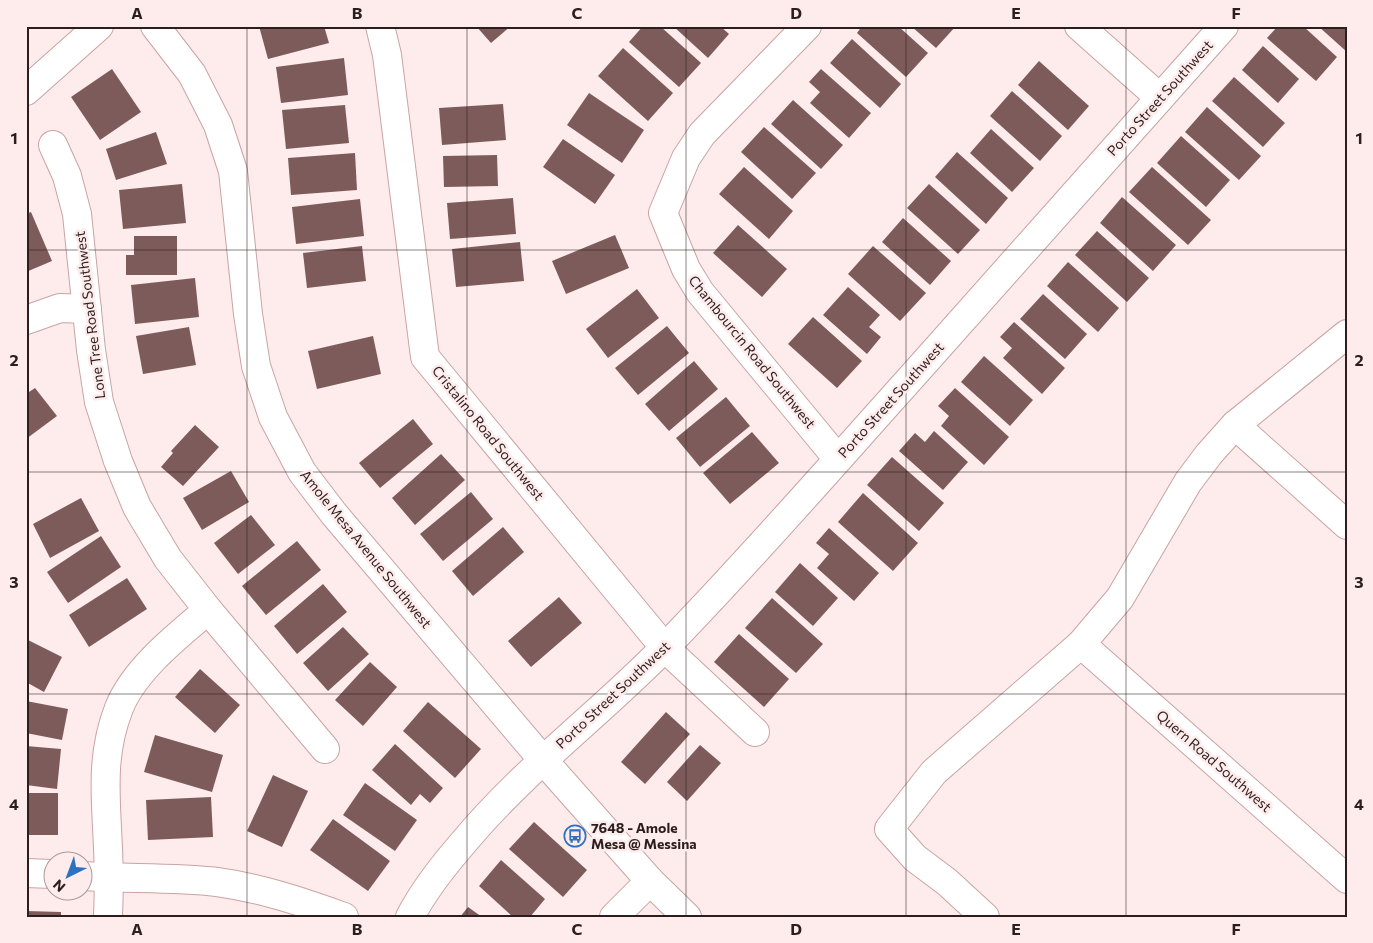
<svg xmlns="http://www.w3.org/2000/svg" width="1373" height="943" font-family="Commissioner,sans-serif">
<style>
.building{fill:#7d5b5b}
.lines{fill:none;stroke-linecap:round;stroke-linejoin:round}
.minor-casing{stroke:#caa3a3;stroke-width:30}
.minor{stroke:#fff;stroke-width:28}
.grid{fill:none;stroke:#2d1e1e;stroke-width:1;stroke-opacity:0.55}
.labels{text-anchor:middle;stroke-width:5;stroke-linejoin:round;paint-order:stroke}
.street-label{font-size:14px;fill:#2d1e1e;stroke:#fdeceb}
.poi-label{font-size:14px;font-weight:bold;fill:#2d1e1e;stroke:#fdeceb;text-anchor:start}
.neatline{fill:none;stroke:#2d1e1e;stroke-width:2}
.grid-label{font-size:16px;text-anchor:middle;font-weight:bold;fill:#2d1e1e}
</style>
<rect width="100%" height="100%" fill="#fdeceb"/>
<g class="building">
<path d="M259,26H324L329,43L268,59Z"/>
<path d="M476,26H511L491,43Z"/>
<path d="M643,26H660L701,63L679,87L629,42Z"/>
<path d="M673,26H720L729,34L708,58Z"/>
<path d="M862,26H898L928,53L906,77L857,33Z"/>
<path d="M911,26H956L936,48Z"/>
<path d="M1278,26H1303L1337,57L1316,81L1267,38Z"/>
<path d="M1318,26H1347V52Z"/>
<path d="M852,39L901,84L880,108L830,63Z"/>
<path d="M1263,46L1299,79L1278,103L1242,70Z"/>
<path d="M623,48L673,93L648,121L598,76Z"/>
<path d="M344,58L348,95L281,103L276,67Z"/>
<path d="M1039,61L1089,106L1068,130L1018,85Z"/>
<path d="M112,69L141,112L100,140L71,97Z"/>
<path d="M821,69L871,113L849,138L810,103L820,92L809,82Z"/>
<path d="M1234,77L1285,123L1263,147L1212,101Z"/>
<path d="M1012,91L1062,136L1040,161L990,116Z"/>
<path d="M589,93L644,130L622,163L567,125Z"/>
<path d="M793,100L843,145L821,169L771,124Z"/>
<path d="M503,104L506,140L442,145L439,108Z"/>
<path d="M345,105L349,143L286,149L282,110Z"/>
<path d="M1207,107L1261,156L1239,180L1185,132Z"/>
<path d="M764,127L816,173L792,199L741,152Z"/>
<path d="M991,129L1034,168L1012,192L970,153Z"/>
<path d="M156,132L167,164L116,180L106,149Z"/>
<path d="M1181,136L1230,180L1206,207L1157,163Z"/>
<path d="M563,139L615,175L595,204L543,167Z"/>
<path d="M957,152L1008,198L986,224L935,177Z"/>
<path d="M355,153L357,190L291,195L288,158Z"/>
<path d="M497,155L498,186L444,187L443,156Z"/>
<path d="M744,167L793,211L769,239L719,194Z"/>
<path d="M1152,167L1211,220L1188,245L1129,192Z"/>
<path d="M182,184L186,223L123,229L119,190Z"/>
<path d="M929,184L980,230L958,254L907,208Z"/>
<path d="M1122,197L1176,245L1153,271L1100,223Z"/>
<path d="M513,198L516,234L450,239L447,203Z"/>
<path d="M360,199L364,236L296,244L292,207Z"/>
<path d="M31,212L52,261L26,272V214Z"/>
<path d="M903,218L951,261L930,285L882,242Z"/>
<path d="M738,225L787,269L762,297L713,253Z"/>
<path d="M1097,231L1149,278L1127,302L1075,255Z"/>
<path d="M615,235L629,268L566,294L552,261Z"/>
<path d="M134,236H177V275H126V255H134Z"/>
<path d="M520,242L524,281L456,287L452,249Z"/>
<path d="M362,246L366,281L307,288L303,253Z"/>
<path d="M873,246L926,293L900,321L848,274Z"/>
<path d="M1068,262L1119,308L1098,332L1047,286Z"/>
<path d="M195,278L199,317L135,324L131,285Z"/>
<path d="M848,287L880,315L869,327L881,337L867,354L823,315Z"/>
<path d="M637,289L659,318L608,358L586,329Z"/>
<path d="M1043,294L1087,334L1065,359L1020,319Z"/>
<path d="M813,317L862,361L837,388L788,344Z"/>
<path d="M1014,322L1065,368L1042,394L1003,358L1012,348L1000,337Z"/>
<path d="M667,326L689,353L638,395L615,368Z"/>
<path d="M189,327L196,365L143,374L136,336Z"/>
<path d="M373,336L381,374L317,389L308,351Z"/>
<path d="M984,356L1033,400L1010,426L961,382Z"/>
<path d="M694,361L718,389L669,431L645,404Z"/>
<path d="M35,388L57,416L26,439V394Z"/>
<path d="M955,388L1009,437L984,465L941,426L949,416L938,406Z"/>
<path d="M726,397L750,426L700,467L676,438Z"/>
<path d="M413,419L433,444L380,488L359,463Z"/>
<path d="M195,425L219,447L183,486L161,467L173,453L171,451Z"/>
<path d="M934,431L968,462L943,490L899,451L915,433L925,442Z"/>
<path d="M752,432L779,463L730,504L703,473Z"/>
<path d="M441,454L465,480L415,525L392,498Z"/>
<path d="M892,457L944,503L919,531L867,485Z"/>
<path d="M231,471L249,502L202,530L183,498Z"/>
<path d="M471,492L493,519L443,561L420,534Z"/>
<path d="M863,493L918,543L893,571L838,522Z"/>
<path d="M81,498L99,531L50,558L33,524Z"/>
<path d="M251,515L275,545L238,574L214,543Z"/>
<path d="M503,527L524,552L473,596L452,571Z"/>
<path d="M829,528L879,573L854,601L817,568L829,554L816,543Z"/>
<path d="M101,536L121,567L68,603L47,572Z"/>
<path d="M297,541L321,570L266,615L242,586Z"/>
<path d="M800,563L838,598L813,626L775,592Z"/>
<path d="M127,578L147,609L89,647L69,615Z"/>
<path d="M323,584L347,612L297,654L274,626Z"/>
<path d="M559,597L582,623L531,667L508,641Z"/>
<path d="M772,598L823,644L796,673L745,628Z"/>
<path d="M343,627L369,654L328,691L303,663Z"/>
<path d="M739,634L789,679L764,707L714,662Z"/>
<path d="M26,639L62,657L44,692L26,682Z"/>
<path d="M370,662L397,687L363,726L335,700Z"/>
<path d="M200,669L240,705L215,733L175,697Z"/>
<path d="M26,701L68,709L62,740L26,733Z"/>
<path d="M428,702L481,749L455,778L403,731Z"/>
<path d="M666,712L690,734L645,784L621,762Z"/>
<path d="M155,735L223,755L212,792L144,772Z"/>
<path d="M395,744L443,788L430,803L420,794L411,805L372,770Z"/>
<path d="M700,745L721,763L687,801L667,782Z"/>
<path d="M26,746L61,749L57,789L26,785Z"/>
<path d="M273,775L308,791L282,847L247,831Z"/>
<path d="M365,783L417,820L395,851L343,815Z"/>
<rect x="26" y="793" width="32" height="42"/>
<path d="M211,797L213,837L148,840L146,800Z"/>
<path d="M333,819L390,861L368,891L310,850Z"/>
<path d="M534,822L587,870L563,897L509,849Z"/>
<path d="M501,860L545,899L530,917H513L479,886Z"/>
<path d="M468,907L482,917H460Z"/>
<path d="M26,911L61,912V917H26Z"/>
</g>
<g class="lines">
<g class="minor-casing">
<g id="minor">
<path d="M155,26L192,74L218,125L233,171L248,314L256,366L273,417L302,472L334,514L543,760L650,881L687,917"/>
<path d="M380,26L387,55L425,357L665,648L755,732"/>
<path d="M807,26L702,134L686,158L663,213L686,269L700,292L838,459"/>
<path d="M1079,26L1160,98"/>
<path d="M26,91L99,26"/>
<path d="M53,145L67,176L77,214L91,350L99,402L118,461L137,507L168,559L208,610L325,749"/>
<path d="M26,320L60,308L87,309"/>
<path d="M1235,425L1347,525"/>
<path d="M1081,644L1347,879"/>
<path d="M26,873L52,874"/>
<path d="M82,876C126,879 174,877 217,882C261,888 303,902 344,917"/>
<path d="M108,917C109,894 109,871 108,848C106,799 100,756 119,708C134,670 177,636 208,610"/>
<path d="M410,917C424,890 443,866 463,843C527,766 608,708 676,636C759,550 837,460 917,371C1019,256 1122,141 1224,26"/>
<path d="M614,917L650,881"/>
<path d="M985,917L947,882L915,858L889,829L934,772L1081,644L1120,598L1188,482L1209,454L1235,425L1347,334"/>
</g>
</g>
<use href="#minor" class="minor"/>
</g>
<path class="grid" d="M247,26V917M467,26V917M686,26V917M906,26V917M1126,26V917M26,250H1347M26,472H1347M26,694H1347"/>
<defs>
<g id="bus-ring" transform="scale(1.125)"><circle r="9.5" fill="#fdeceb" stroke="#2c71c2" stroke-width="1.5"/><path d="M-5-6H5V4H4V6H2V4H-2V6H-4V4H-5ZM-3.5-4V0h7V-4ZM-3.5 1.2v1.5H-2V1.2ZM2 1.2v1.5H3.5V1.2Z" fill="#2c71c2"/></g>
</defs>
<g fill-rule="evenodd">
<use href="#bus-ring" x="575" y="836"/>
</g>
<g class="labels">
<g class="street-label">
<text transform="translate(1160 98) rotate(-48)" y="5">Porto Street Southwest</text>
<text transform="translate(90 315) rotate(-97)" y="5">Lone Tree Road Southwest</text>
<text transform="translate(752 352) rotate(51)" y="5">Chambourcin Road Southwest</text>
<text transform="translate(891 400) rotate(-48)" y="5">Porto Street Southwest</text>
<text transform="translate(488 433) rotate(51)" y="5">Cristalino Road Southwest</text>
<text transform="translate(366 549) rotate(51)" y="5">Amole Mesa Avenue Southwest</text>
<text transform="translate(613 695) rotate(-43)" y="5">Porto Street Southwest</text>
<text transform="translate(1214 761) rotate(41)" y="5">Quern Road Southwest</text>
</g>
<g class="poi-label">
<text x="591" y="833">7648 - Amole<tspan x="591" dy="16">Mesa @ Messina</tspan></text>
</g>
</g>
<rect width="1373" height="943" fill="none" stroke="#fdeceb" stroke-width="55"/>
<g transform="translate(68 876) rotate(222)"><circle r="24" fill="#fdeceb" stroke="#aa9a99"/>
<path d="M0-4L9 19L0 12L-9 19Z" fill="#2c71c2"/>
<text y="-8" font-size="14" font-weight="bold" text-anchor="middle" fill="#2d1e1e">N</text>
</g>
<rect x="28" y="28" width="1318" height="888" class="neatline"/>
<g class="grid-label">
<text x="137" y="19">A</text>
<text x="357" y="19">B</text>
<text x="577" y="19">C</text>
<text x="796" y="19">D</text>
<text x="1016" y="19">E</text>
<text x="1236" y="19">F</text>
<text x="14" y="144">1</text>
<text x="1359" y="144">1</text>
<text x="14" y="366">2</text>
<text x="1359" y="366">2</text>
<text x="14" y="588">3</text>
<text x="1359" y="588">3</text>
<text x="14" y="810">4</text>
<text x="1359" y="810">4</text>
<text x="137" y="935">A</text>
<text x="357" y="935">B</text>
<text x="577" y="935">C</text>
<text x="796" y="935">D</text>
<text x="1016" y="935">E</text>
<text x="1236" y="935">F</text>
</g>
</svg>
